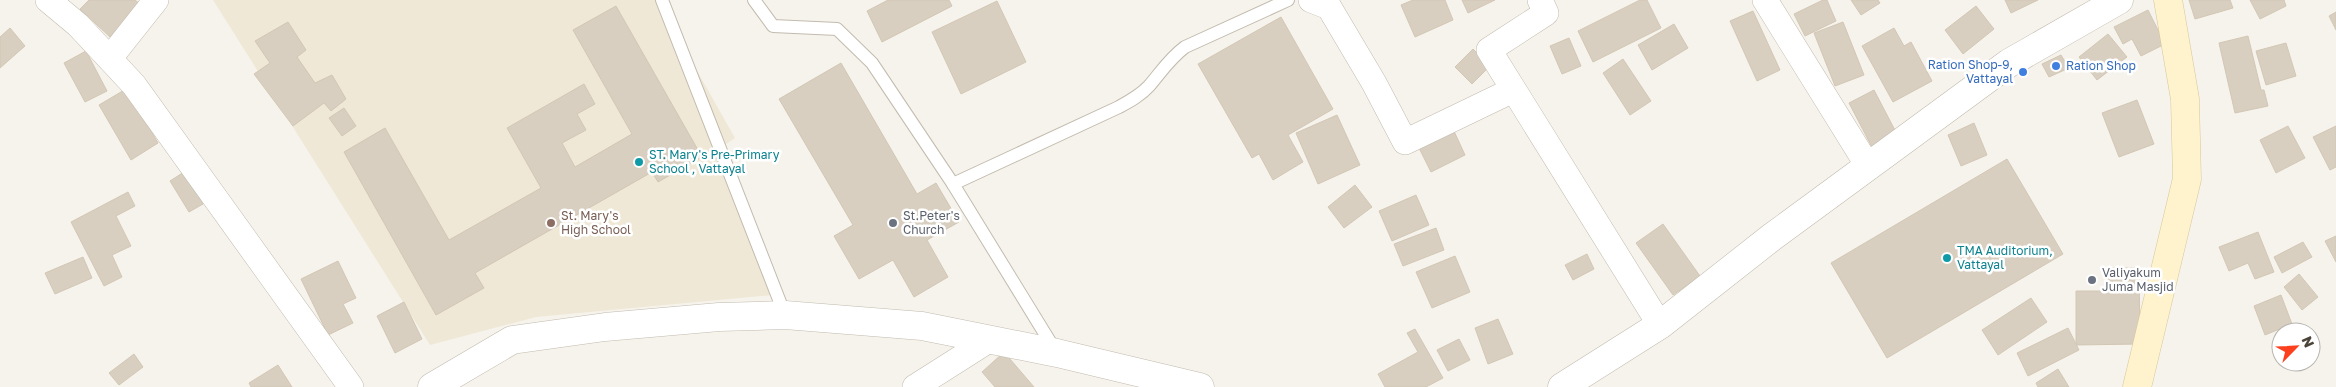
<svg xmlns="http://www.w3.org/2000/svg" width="2336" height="387" font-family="'Golos Text',sans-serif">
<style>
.education{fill:#efe8d6}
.building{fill:#d8cfc1;stroke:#d3c7b4}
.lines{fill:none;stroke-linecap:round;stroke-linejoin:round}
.service-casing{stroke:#c2bbae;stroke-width:14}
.minor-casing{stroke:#c2bbae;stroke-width:26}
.tertiary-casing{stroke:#c2bbae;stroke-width:29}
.secondary-casing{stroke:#d6c79b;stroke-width:29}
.service{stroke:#fff;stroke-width:12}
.minor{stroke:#fff;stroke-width:25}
.tertiary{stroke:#fff;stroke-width:28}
.secondary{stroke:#fff3cd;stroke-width:28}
.shop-dot{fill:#3f7fe0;stroke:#fff;stroke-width:2}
.culture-dot{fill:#0f9aa8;stroke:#fff;stroke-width:2}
.education-dot{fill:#8d6e63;stroke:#fff;stroke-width:2}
.worship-dot{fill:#6b7280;stroke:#fff;stroke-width:2}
.labels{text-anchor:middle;stroke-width:5;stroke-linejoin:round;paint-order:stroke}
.shop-label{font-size:12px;fill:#366cbe;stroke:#fff;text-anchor:end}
.culture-label{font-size:12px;fill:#0d838f;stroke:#fff;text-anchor:start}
.education-label{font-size:12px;fill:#785e54;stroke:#fff;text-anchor:start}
.worship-label{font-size:12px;fill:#5b616d;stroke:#fff;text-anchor:start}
</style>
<rect width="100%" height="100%" fill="#f6f3ec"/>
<path class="education" d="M213,0H657L735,138L715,152L784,294L536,317L430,345Z"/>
<g class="building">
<path d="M89,0H135L140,4L110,37L80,9Z"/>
<path d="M888,0H949L952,6L882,42L867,11Z"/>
<path d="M1413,0H1445L1453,20L1415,37L1401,5Z"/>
<path d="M1462,0H1495L1468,13Z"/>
<path d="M1640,0H1647L1661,28L1593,62L1578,31Z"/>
<path d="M1823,0H1827L1836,21L1805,36L1794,14Z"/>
<path d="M1851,0H1878L1880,3L1861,15Z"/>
<path d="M2005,0H2038L2011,13Z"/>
<path d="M2189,0H2230L2233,8L2195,19Z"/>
<path d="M2250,0H2284L2286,6L2260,19Z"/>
<path d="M997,1L1026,62L961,94L932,32Z"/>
<path d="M616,6L702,157L658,182L652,172L475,273L484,288L436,315L344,152L385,128L449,240L541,188L507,128L584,84L595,104L577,114L586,130L562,143L575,167L632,134L573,30Z"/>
<path d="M1976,6L1994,29L1963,54L1945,30Z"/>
<path d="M2148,10L2165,44L2141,56L2132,39L2123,44L2114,27Z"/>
<path d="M1753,11L1780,70L1757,81L1730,21Z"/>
<path d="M2336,12V30L2329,16Z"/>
<path d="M1281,17L1333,109L1288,135L1303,162L1273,180L1259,154L1252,158L1198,64Z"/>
<path d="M288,22L306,50L297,57L315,83L332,75L346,99L331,111L324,103L293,126L254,74L270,63L255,41Z"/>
<path d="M1843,22L1864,75L1835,86L1814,33Z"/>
<path d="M1674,24L1688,48L1652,70L1638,45Z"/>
<path d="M10,28L25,46L0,68V37Z"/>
<path d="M1894,28L1904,46L1911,42L1932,81L1893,102L1862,46Z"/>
<path d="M2108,34L2127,57L2097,80L2079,57Z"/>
<path d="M2248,36L2261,90H2264L2268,106L2235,113L2219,43Z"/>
<path d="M1569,38L1581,66L1562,74L1550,46Z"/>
<path d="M2286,43L2296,76L2266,85L2256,51Z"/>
<path d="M1473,49L1490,66L1472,84L1455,67Z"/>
<path d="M86,51L107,91L85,102L64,63Z"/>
<path d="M2061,55L2069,68L2049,77L2042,64Z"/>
<path d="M1623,59L1651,101L1630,115L1603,73Z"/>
<path d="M841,63L917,194L936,183L959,222L927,240L948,277L914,297L893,260L859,279L834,236L853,225L779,99Z"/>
<path d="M126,89L158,143L131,160L99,105Z"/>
<path d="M1874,90L1899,138L1874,151L1849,103Z"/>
<path d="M2137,100L2154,144L2119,157L2102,113Z"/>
<path d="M344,108L356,126L342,136L329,118Z"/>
<path d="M1337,115L1360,165L1318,184L1296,133Z"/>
<path d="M1974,123L1987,155L1961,166L1948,135Z"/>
<path d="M2288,126L2305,158L2276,173L2260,140Z"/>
<path d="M2336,126V167L2330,170L2313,137Z"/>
<path d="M1453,129L1465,155L1431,172L1418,146Z"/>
<path d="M2007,159L2063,254L1887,358L1831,263Z"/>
<path d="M184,172L203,204L189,212L170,181Z"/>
<path d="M1355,185L1372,207L1344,228L1328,207Z"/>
<path d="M128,192L135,206L116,216L131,246L112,255L122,277L104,286L71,222Z"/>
<path d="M1416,195L1429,225L1392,241L1379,211Z"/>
<path d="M1663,224L1700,276L1673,295L1636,243Z"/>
<path d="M1436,228L1444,250L1403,266L1394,244Z"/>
<path d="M2258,232L2274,272L2255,279L2248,263L2229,271L2219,247Z"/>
<path d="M2336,236V262L2325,241Z"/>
<path d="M2303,242L2312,257L2282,273L2274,257Z"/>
<path d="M1587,254L1594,269L1573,280L1565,265Z"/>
<path d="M1455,256L1470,292L1432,308L1416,272Z"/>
<path d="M83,257L92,278L55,294L45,273Z"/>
<path d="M338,261L356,298L343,304L353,323L328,335L301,279Z"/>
<path d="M2108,268H2139L2140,344L2076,345V291H2108Z"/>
<path d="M2299,274L2318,297L2302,310L2284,287Z"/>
<path d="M2281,295L2292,324L2265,335L2254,306Z"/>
<path d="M2031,298L2047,322L1998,355L1982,330Z"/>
<path d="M404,302L422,339L395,353L377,316Z"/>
<path d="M1498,319L1513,354L1488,364L1475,328Z"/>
<path d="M2068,328L2079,350L2028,376L2017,353Z"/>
<path d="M1415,329L1443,378L1426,387H1385L1378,374L1418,352L1407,333Z"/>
<path d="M1459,339L1470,360L1448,371L1437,350Z"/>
<path d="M1004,352L1034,387H995L982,372Z"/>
<path d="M134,354L143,367L119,385L109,373Z"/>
<path d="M278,365L292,387H251L249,383Z"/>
<path d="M2058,369L2069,387H2038L2036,383Z"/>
</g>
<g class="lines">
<g class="service-casing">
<g id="service">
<path d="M662,0L785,315"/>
<path d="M754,0L773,26L837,29L872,63L953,184L1055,350"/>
<path d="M953,184L1119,107C1130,101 1141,95 1149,86C1161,72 1170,58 1185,47L1288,0"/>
</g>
</g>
<g class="minor-casing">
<g id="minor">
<path d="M48,0L78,25L134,85L351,387"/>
<path d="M1311,0L1329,7L1374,83L1405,142L1513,90"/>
<path d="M1540,0L1546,13L1489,50L1660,325"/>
<path d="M1765,0L1868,166"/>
<path d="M110,58L156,0"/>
<path d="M915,387L989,340"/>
</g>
</g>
<g class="tertiary-casing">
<g id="tertiary">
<path d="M432,387L512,340L605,327L719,317L785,315L922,326L1057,353L1200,387"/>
<path d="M1562,387L1660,325L1772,237L2009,63L2119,0"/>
</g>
</g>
<g class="secondary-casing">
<path id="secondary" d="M2137,387L2187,179L2185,99L2168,0"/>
</g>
<use href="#service" class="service"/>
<use href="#minor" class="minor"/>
<use href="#tertiary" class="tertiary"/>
<use href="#secondary" class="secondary"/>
</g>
<g class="shop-dot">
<circle cx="2056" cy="66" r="5"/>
<circle cx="2023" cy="72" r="5"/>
</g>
<g class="culture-dot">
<circle cx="639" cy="162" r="5"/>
<circle cx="1947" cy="258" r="5"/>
</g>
<circle class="education-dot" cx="551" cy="223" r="5"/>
<g class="worship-dot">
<circle cx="893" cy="223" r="5"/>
<circle cx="2092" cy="280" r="5"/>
</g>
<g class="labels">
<g class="shop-label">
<text x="2013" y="69">Ration Shop-9,<tspan x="2013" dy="14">Vattayal</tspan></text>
<text x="2066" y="70" text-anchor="start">Ration Shop</text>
</g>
<g class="culture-label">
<text x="649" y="159">ST. Mary's Pre-Primary<tspan x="649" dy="14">School , Vattayal</tspan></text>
<text x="1957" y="255">TMA Auditorium,<tspan x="1957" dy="14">Vattayal</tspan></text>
</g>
<g class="education-label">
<text x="561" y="220">St. Mary's<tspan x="561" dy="14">High School</tspan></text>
</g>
<g class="worship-label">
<text x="903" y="220">St.Peter's<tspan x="903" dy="14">Church</tspan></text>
<text x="2102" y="277">Valiyakum<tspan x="2102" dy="14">Juma Masjid</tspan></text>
</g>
</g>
<g transform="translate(2296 347) rotate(66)"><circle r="24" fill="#ffffff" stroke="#b7b4b0"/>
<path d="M0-4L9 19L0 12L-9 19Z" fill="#fc3f1d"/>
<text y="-8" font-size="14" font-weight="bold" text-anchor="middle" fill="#4b4439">N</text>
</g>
</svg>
